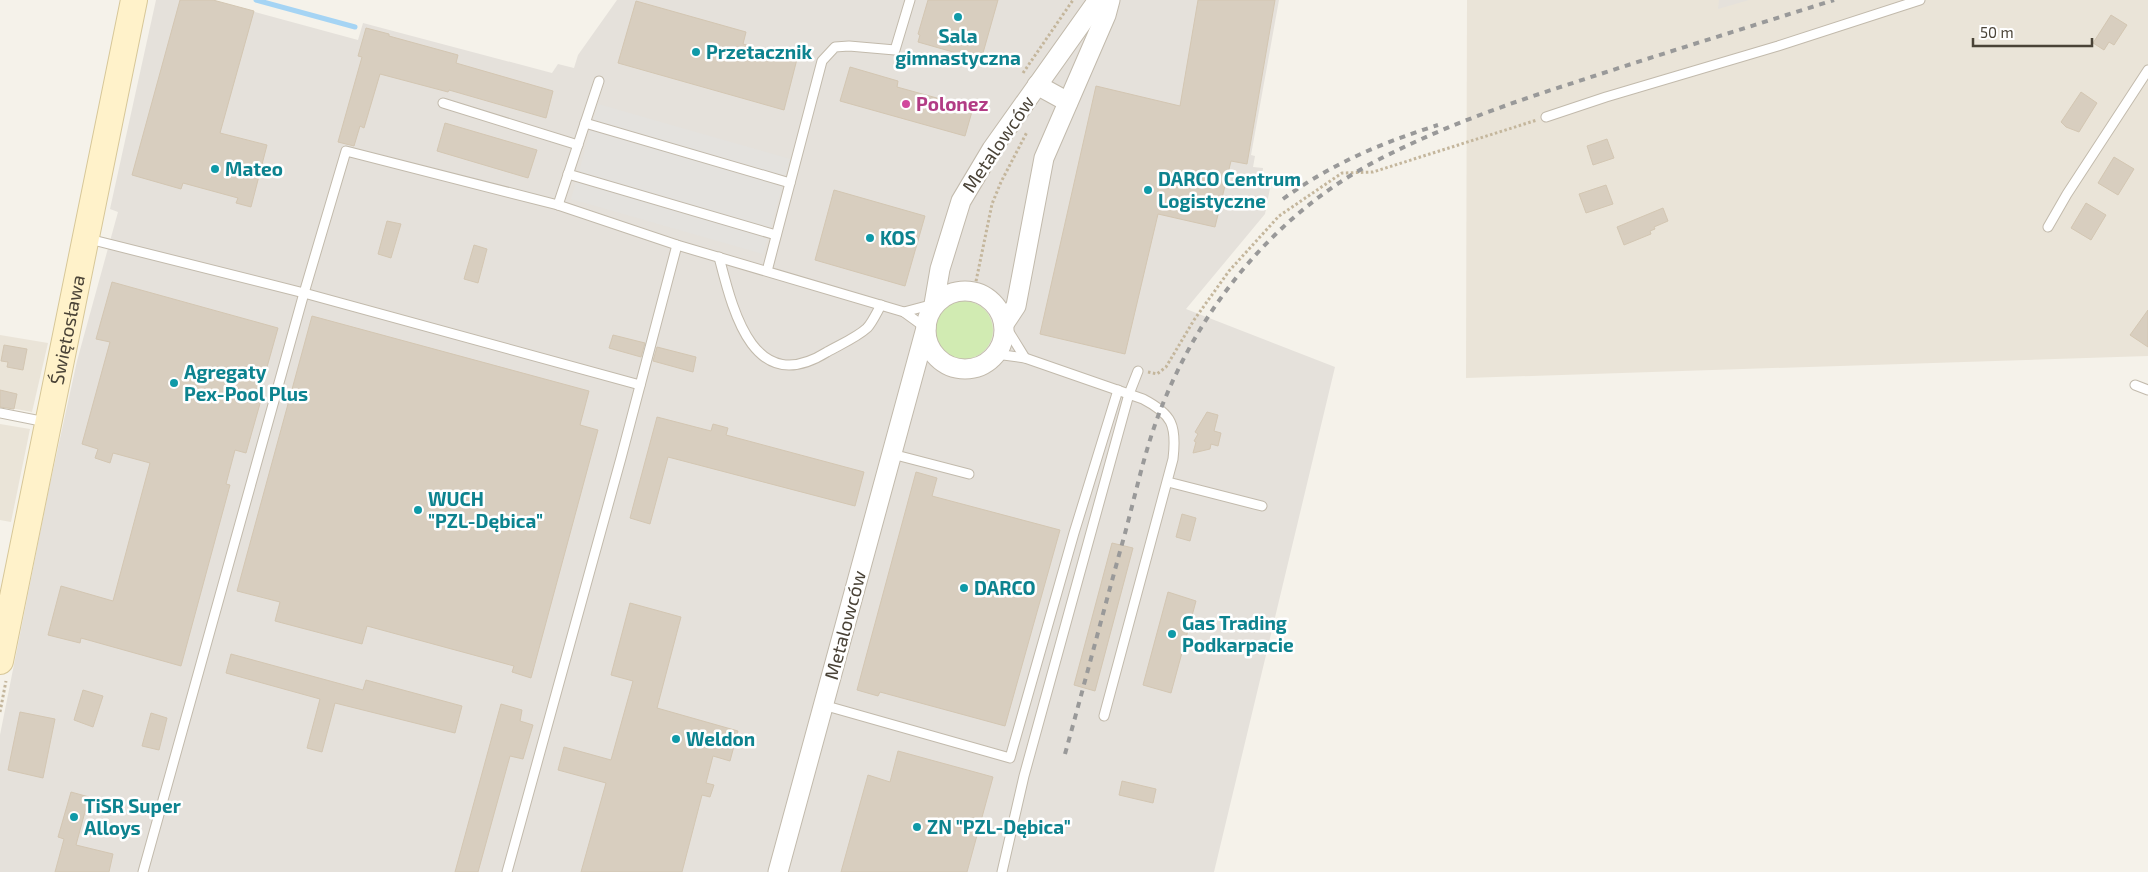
<svg xmlns="http://www.w3.org/2000/svg" width="2148" height="872" font-family="'Exo 2',sans-serif">
<style>
.residential{fill:#eae4d8}
.industrial{fill:#e5e1db}
.green{fill:#d1ebb2}
.parking{fill:#e4e2de}
.lines{fill:none;stroke-linecap:round;stroke-linejoin:round}
.stream{stroke:#a5d4f4;stroke-width:5}
.building{fill:#d8cebf;stroke:#d3c6b2}
.lane-casing{stroke:#c2baac;stroke-width:11}
.street-casing{stroke:#c2baac;stroke-width:21}
.secondary-casing{stroke:#d7c798;stroke-width:28}
.path{stroke:#c4b69c;stroke-width:3;stroke-dasharray:2.5 2.5;stroke-linecap:butt}
.lane{stroke:#fff;stroke-width:9}
.street{stroke:#fff;stroke-width:19}
.secondary{stroke:#fff2ca;stroke-width:26}
.rail{stroke:#999;stroke-width:4;stroke-dasharray:6 6;stroke-linecap:butt}
.culture-dot{fill:#0f9aa8;stroke:#fff;stroke-width:2}
.hotel-dot{fill:#d1479c;stroke:#fff;stroke-width:2}
.labels{text-anchor:middle;stroke-width:5;stroke-linejoin:round;paint-order:stroke}
.culture-label{font-size:19px;font-weight:bold;fill:#0d838f;stroke:#fff;text-anchor:start}
.hotel-label{font-size:19px;font-weight:bold;fill:#b23c85;stroke:#fff;text-anchor:start}
.street-label{font-size:19px;fill:#4a4337;stroke:#fff}
</style>
<rect width="100%" height="100%" fill="#f5f2ea"/>
<g class="residential">
<path d="M1467,0H2148V356L1466,378Z"/>
<path d="M0,335L48,343L32,412L0,406Z"/>
<path d="M0,424L30,429L11,522L0,520Z"/>
</g>
<g class="industrial">
<path d="M156,0H211L358,40L363,23L552,73L558,64L574,68L578,55L617,0H1279L1251,155L1255,156L1253,167L1263,168L1262,176L1272,178L1265,214L1186,309L1335,367L1214,872H0V735L48,493L77,361L118,212L110,209Z"/>
<path d="M1719,0H1749L1718,9Z"/>
</g>
<circle class="green" cx="964" cy="330" r="29"/>
<path class="parking" d="M598,104L790,159L763,254L571,199Z"/>
<g class="lines">
<path class="stream" d="M256,0L355,27"/>
</g>
<g class="building">
<path d="M180,0H213L254,11L220,133L267,145L251,207L236,203L238,198L183,183L181,189L132,175Z"/>
<path d="M928,0H998L981,60L918,42L920,35L918,34Z"/>
<path d="M1198,0H1275L1247,164L1231,161L1215,227L1158,214L1125,354L1040,334L1096,86L1180,106Z"/>
<path d="M636,1L746,32L743,44L797,59L784,110L618,63Z"/>
<path d="M2111,15L2127,25L2114,45L2109,42L2104,50L2093,43Z"/>
<path d="M366,28L389,34V36L458,55L456,63L553,91L546,118L449,90L448,92L380,74L364,128L360,126L354,146L338,142L362,57L358,56Z"/>
<path d="M850,67L898,81L897,87L973,108L965,136L840,101Z"/>
<path d="M2081,92L2097,103L2079,132L2066,127L2061,122Z"/>
<path d="M445,123L537,150L528,178L437,151Z"/>
<path d="M1607,139L1614,158L1593,165L1587,146Z"/>
<path d="M2114,157L2134,169L2118,195L2098,183Z"/>
<path d="M1606,185L1613,204L1586,213L1579,194Z"/>
<path d="M834,190L925,216L905,286L815,260Z"/>
<path d="M2086,203L2106,215L2091,240L2071,228Z"/>
<path d="M1663,208L1668,221L1654,227L1655,229L1650,231L1651,234L1624,245L1617,227Z"/>
<path d="M387,221L401,224L391,258L378,254Z"/>
<path d="M474,245L487,249L478,283L464,279Z"/>
<path d="M112,282L278,328L258,399L261,400L246,453L235,450L226,484L230,485L181,666L81,638L80,643L48,635L61,586L113,601L150,463L113,453L110,463L95,458L98,449L82,444L110,342L96,339Z"/>
<path d="M2148,310V347L2130,335Z"/>
<path d="M312,316L589,391L580,425L598,430L531,678L512,672L514,666L367,626L362,644L275,621L280,602L237,591Z"/>
<path d="M613,335L645,343L641,357L609,348Z"/>
<path d="M4,345L27,349L23,370L7,367L8,362L1,361Z"/>
<path d="M657,347L696,357L693,372L653,361Z"/>
<path d="M0,390L17,394L14,409L0,407Z"/>
<path d="M1207,412L1218,415L1214,431L1221,433L1218,446L1211,444L1210,449L1193,453L1196,442L1194,441L1198,434L1195,432Z"/>
<path d="M657,417L711,431L713,424L728,428L726,435L864,472L855,506L668,457L650,524L630,518Z"/>
<path d="M916,472L937,478L932,496L1060,530L1005,726L880,692L878,696L857,690Z"/>
<path d="M1182,514L1196,518L1190,541L1176,537Z"/>
<path d="M1112,543L1133,548L1095,691L1074,685Z"/>
<path d="M1168,592L1196,601L1171,693L1143,685Z"/>
<path d="M630,603L681,617L657,708L738,731L730,761L713,756L706,783L714,785L710,797L702,795L682,872H581L606,783L558,770L564,747L611,760L633,681L611,675Z"/>
<path d="M231,654L363,690L366,680L462,706L455,733L335,703L322,752L307,748L320,699L226,673Z"/>
<path d="M83,690L103,696L93,727L74,720Z"/>
<path d="M501,704L522,710L520,721L533,725L523,759L510,756L478,872H455Z"/>
<path d="M20,712L55,719L43,778L8,770Z"/>
<path d="M151,713L167,718L159,750L142,746Z"/>
<path d="M898,751L993,777L967,872H841L868,775L890,782Z"/>
<path d="M1122,781L1156,789L1153,803L1119,795Z"/>
<path d="M71,792L89,797L76,845L113,854L109,872H55L64,839L58,837Z"/>
</g>
<g class="lines">
<g class="lane-casing">
<g id="lane">
<path d="M443,103L578,145"/>
<path d="M1546,117L1606,97L1778,46L1920,0"/>
<path d="M585,123L790,183"/>
<path d="M568,174L776,235"/>
<path d="M558,205L599,81"/>
<path d="M2048,227L2067,194L2148,70"/>
<path d="M89,239L304,293L346,151L558,205L677,245L904,312L926,328"/>
<path d="M719,257C733,311 753,398 827,352C839,345 856,338 867,328C872,323 877,312 881,305"/>
<path d="M767,271L822,61L835,47L849,46L895,50L910,0"/>
<path d="M904,312L934,304"/>
<path d="M1004,324L1025,358"/>
<path d="M996,354L1025,358L1143,399C1172,414 1177,425 1173,459L1104,716"/>
<path d="M2135,385L2148,390"/>
<path d="M0,413L46,422"/>
<path d="M892,454L969,474"/>
<path d="M1168,482L1262,506"/>
<path d="M823,705L1010,758L1074,533L1118,390"/>
<path d="M143,872L304,293L640,385"/>
<path d="M507,872L621,458L677,245"/>
<path d="M1002,872L1024,776L1129,394L1138,371"/>
</g>
</g>
<g class="street-casing">
<g id="street">
<path d="M1037,85L1068,102"/>
<circle cx="965" cy="330" r="39"/>
<path d="M934,304L940,269L961,201L992,149L1098,0"/>
<path d="M1004,324L1016,306L1044,158L1106,15L1110,0"/>
<path d="M778,872L926,328"/>
</g>
</g>
<g class="secondary-casing">
<g id="secondary">
<path id="s1" d="M0,661L134,0"/>
</g>
</g>
<g class="path">
<path d="M1023,73L1073,0"/>
<path d="M974,291L992,204L1001,182L1027,132"/>
<path d="M1148,372L1157,374L1166,367L1194,320L1229,271L1279,216L1342,173L1373,172L1537,120"/>
<path d="M0,712L6,681"/>
</g>
<use href="#lane" class="lane"/>
<use href="#street" class="street"/>
<use href="#secondary" class="secondary"/>
<g class="rail">
<path d="M1283,199C1331,164 1381,143 1438,125"/>
<path d="M1065,754C1085,682 1104,609 1124,537C1136,493 1145,448 1162,406C1203,303 1277,213 1376,161C1441,127 1510,103 1579,81C1664,53 1749,27 1834,0"/>
</g>
</g>
<g class="culture-dot">
<circle cx="958" cy="17" r="5"/>
<circle cx="696" cy="52" r="5"/>
<circle cx="215" cy="169" r="5"/>
<circle cx="1148" cy="190" r="5"/>
<circle cx="870" cy="238" r="5"/>
<circle cx="174" cy="383" r="5"/>
<circle cx="418" cy="510" r="5"/>
<circle cx="964" cy="588" r="5"/>
<circle cx="1172" cy="634" r="5"/>
<circle cx="676" cy="739" r="5"/>
<circle cx="74" cy="817" r="5"/>
<circle cx="917" cy="827" r="5"/>
</g>
<circle class="hotel-dot" cx="906" cy="104" r="5"/>
<g class="labels">
<g class="culture-label">
<text x="958" y="43" text-anchor="middle">Sala<tspan x="958" dy="22">gimnastyczna</tspan></text>
<text x="706" y="59">Przetacznik</text>
<text x="225" y="176">Mateo</text>
<text x="1158" y="186">DARCO Centrum<tspan x="1158" dy="22">Logistyczne</tspan></text>
<text x="880" y="245">KOS</text>
<text x="184" y="379">Agregaty<tspan x="184" dy="22">Pex-Pool Plus</tspan></text>
<text x="428" y="506">WUCH<tspan x="428" dy="22">"PZL-Dębica"</tspan></text>
<text x="974" y="595">DARCO</text>
<text x="1182" y="630">Gas Trading<tspan x="1182" dy="22">Podkarpacie</tspan></text>
<text x="686" y="746">Weldon</text>
<text x="84" y="813">TiSR Super<tspan x="84" dy="22">Alloys</tspan></text>
<text x="927" y="834">ZN "PZL-Dębica"</text>
</g>
<g class="hotel-label">
<text x="916" y="111">Polonez</text>
</g>
<g class="street-label">
<text transform="translate(998 144) rotate(-56)" y="7">Metalowców</text>
<text dy="7" stroke="none"><textPath href="#s1" startOffset="338">Świętosława</textPath></text>
<text transform="translate(845 625) rotate(-75)" y="7">Metalowców</text>
</g>
</g>
<path d="M1973 38v8h119v-8" fill="none" stroke="#4a4337" stroke-width="2.5"/>
<text x="1980" y="38" font-size="15" fill="#4a4337" stroke="#ffffff" stroke-width="4" paint-order="stroke">50 m</text>
</svg>
